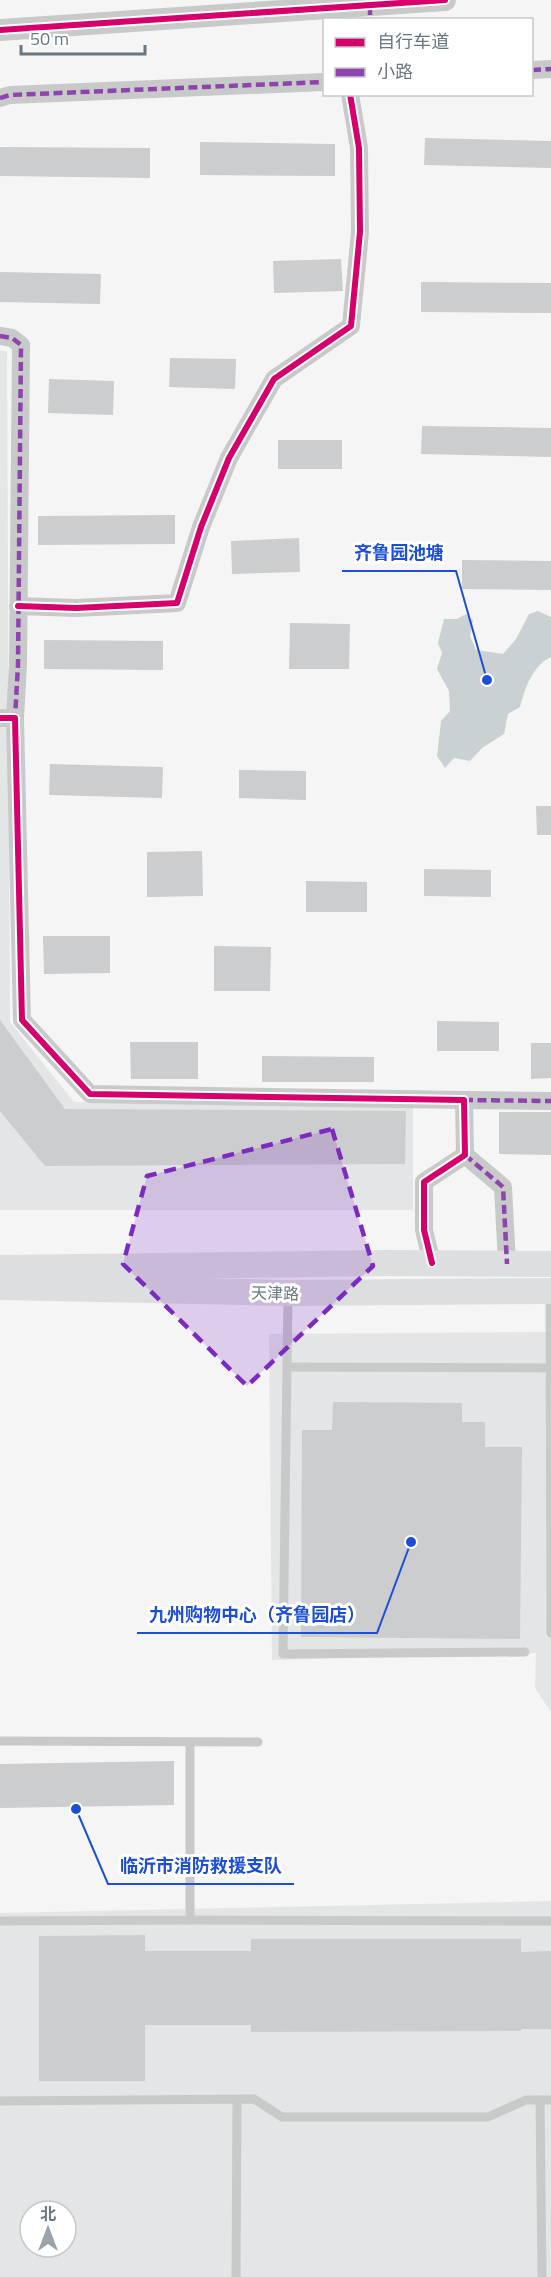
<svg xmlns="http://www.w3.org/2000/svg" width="551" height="2277" font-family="'Titillium Web','Noto Sans SC',sans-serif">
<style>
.built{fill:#e4e5e6;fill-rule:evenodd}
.water{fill:#cad1d3}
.building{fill:#cccdce}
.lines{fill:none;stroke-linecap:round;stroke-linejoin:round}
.service{stroke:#c8caca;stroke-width:9}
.minor{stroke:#c8caca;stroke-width:18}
.tertiary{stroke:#c8caca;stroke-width:22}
.secondary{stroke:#dddedf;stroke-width:26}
.quiet{stroke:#8e44ad;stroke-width:4.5;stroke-dasharray:9 4.5;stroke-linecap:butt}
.cycleway-casing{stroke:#fff;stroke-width:10}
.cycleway{stroke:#d6006c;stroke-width:6}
.marked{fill:#7b2cbf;fill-opacity:0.2;stroke:#7b2cbf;stroke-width:4.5;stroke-dasharray:12 8;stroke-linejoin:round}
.labels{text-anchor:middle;stroke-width:6;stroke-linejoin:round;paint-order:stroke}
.street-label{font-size:16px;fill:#697781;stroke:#fff}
.leader{fill:none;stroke:#1d4ed8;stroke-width:2}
.callout-dot{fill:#1d4ed8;stroke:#fff;stroke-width:2}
.callout-label{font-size:18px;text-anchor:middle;font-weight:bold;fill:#1d4ed8;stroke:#fff;stroke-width:6;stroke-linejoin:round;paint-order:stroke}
</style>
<rect width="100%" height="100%" fill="#f5f5f5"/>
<g class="built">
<path d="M0,351H7L10,1022L74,1102L413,1105V1210H0Z"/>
<path d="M551,1332V1712L535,1688L536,1653L272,1660L269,1334Z"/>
<path d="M551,1901V2277H0V1913ZM30,2211H66V2247H30Z"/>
</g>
<path class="water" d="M538,611L551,617V657C533,665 525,688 520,707L508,714L504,734L482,748L470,761L454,758L445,768L437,756L441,721L450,711L449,691L437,669L442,653L438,643L444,619H457L466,614L473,620L470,636L476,650L503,654L516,639L529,614Z"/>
<g class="building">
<path d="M425,138L551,141V168L424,165Z"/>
<path d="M200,142L335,144V176L200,175Z"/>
<path d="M0,147L150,148V178L0,176Z"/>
<path d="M341,259L343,291L274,293L273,261Z"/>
<path d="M0,272L101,274L100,304L0,302Z"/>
<path d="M421,282L551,283V313L421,312Z"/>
<path d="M170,358L236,359L235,389L169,387Z"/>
<path d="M49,379L114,381L113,415L48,413Z"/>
<path d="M422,426L551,428V457L421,454Z"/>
<rect x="278" y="440" width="64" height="29"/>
<path d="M175,515V544L38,545V516Z"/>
<path d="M299,538L300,572L232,574L231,541Z"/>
<path d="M462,560L551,561V590L462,589Z"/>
<path d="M290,623L350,624L349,669H289Z"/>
<path d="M44,640L163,641V670L44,669Z"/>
<path d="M50,764L163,767L162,798L49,795Z"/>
<path d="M239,770L306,771V800L239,798Z"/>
<path d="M536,806H551V835H537Z"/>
<path d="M202,851L203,896L147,897V852Z"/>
<path d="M424,869L491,870V897L424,896Z"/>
<path d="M306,881L367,882V912H306Z"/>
<path d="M43,936H110V973L44,974Z"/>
<path d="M214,946L271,947L270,991H214Z"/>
<path d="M0,1020L65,1109L406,1111L405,1164L45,1166L0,1111Z"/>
<path d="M437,1021L499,1022V1051H437Z"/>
<path d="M130,1042H198V1079H131Z"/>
<path d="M531,1043H551V1078L531,1079Z"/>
<path d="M262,1056L374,1057V1082H262Z"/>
<path d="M499,1112H551V1155L499,1154Z"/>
<path d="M333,1402L462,1403V1422H485V1447H522L520,1639L301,1637L302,1430H332Z"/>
<path d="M174,1761V1805L0,1808V1764Z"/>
<path d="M145,1935V1951H251V1939H521V1952L551,1951V2029H521V2031L251,2032V2025H145V2081H39V1936Z"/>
</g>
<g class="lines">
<g class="service">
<path d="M550,1294L551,1633"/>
<path d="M288,1296L283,1654L525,1652"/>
<path d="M287,1367L550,1368"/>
<path d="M0,1741L258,1742"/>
<path d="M190,1920L551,1921"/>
<path d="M0,1921L190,1920V1742"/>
<path d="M540,2100L542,2277"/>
<path d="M0,2101L254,2099L282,2117H488L526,2100H551"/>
<path d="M236,2277L237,2100"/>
</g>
<g class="minor">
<path d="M532,70L551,69"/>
<path d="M0,98L10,95L324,82"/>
<path d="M0,336L12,338L21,345L18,665L15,718"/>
<path d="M18,606L76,608L177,603L201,527L229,458L274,379L351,326L360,232L359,148L350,94"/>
<path d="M0,718H15L22,1020L90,1094L464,1100L465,1155L424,1182V1230L432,1263"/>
<path d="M464,1100L551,1101"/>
<path d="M465,1155L503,1187L507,1264"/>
</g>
<path class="tertiary" d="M0,30L445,0"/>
<g class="secondary">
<path d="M0,1268L387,1263L551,1264"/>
<path d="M0,1287L288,1293L551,1291"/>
</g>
<g class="quiet">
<path d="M370,6V20"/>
<path d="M532,70L551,69"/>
<path d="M0,98L10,95L324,82"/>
<path d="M0,336L12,338L21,345L18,665L15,718"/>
<path d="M464,1100L551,1101"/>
<path d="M465,1155L503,1187L507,1264"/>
</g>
<g class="cycleway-casing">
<g id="cycleway">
<path d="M0,30L445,0"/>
<path d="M18,606L76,608L177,603L201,527L229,458L274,379L351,326L360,232L359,148L350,94"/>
<path d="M0,718H15L22,1020L90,1094L464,1100L465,1155L424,1182V1230L432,1263"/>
</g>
</g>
<use href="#cycleway" class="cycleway"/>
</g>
<path class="marked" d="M332,1129L373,1266L247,1386L123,1264L147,1176Z"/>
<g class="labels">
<g class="street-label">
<text transform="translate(275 1293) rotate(1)" y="6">天津路</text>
</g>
</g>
<path class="leader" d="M487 680L456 571H342M411 1542L377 1633H137M76 1809L108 1884H294"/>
<g class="callout-dot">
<circle cx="487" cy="680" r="6"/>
<circle cx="411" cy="1542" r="6"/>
<circle cx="76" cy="1809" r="6"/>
</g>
<g class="callout-label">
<text x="399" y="559">齐鲁园池塘</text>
<text x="257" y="1621">九州购物中心（齐鲁园店）</text>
<text x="201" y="1872">临沂市消防救援支队</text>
</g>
<rect x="323" y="18" width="210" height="78" fill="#ffffff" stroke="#c3c9cd" stroke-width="1.5"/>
<rect x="335" y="38" width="30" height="9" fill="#d6006c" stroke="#c3c9cd" stroke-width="1.5"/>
<text x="377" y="48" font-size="18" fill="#697781">自行车道</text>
<rect x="335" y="68" width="30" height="9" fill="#8e44ad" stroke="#c3c9cd" stroke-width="1.5"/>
<text x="377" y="78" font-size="18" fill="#697781">小路</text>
<g transform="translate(48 2229)"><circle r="28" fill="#ffffff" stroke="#c3c9cd" stroke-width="1.5"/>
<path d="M0-4.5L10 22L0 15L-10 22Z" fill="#9aa3aa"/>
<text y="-9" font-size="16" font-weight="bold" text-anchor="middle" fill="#697781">北</text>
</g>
<path d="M21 45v9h124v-9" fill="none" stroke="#697781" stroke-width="3"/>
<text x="30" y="45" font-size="18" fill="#697781" stroke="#ffffff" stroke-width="4.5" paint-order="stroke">50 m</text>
</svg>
